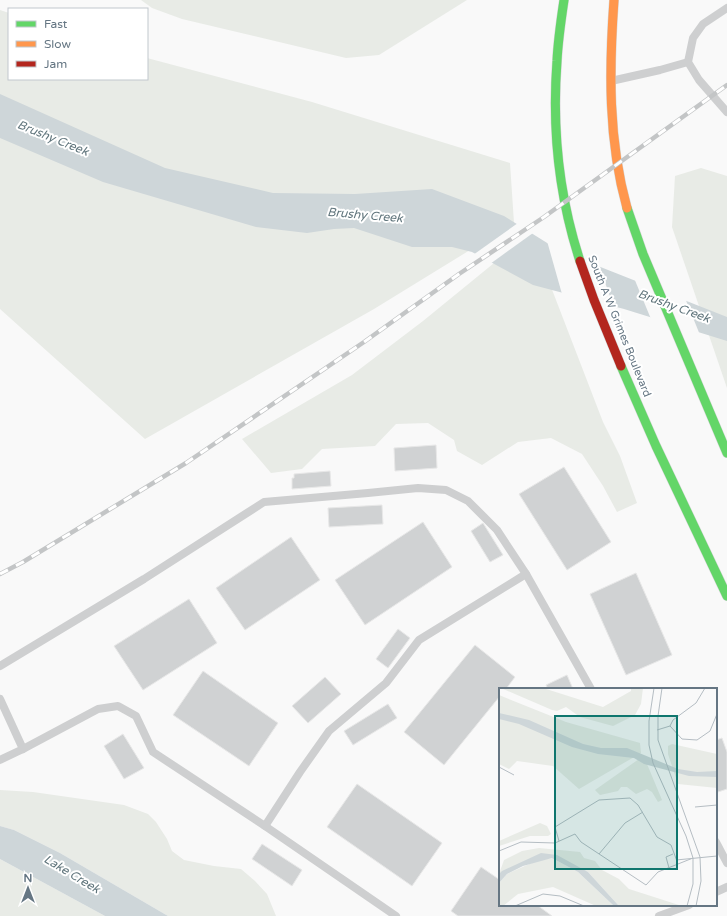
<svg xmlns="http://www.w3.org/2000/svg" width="727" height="916" font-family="'Varela Round',sans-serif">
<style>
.green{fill:#e8ebe6}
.water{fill:#ced6d9}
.pier{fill:#f9f9f9}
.building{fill:#d0d2d3;stroke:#e8e8e8}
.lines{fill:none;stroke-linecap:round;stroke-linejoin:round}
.fast-casing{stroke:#d5d6d7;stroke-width:10}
.slow-casing{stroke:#d5d6d7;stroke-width:10}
.jam-casing{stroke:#d5d6d7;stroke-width:10}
.lane{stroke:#cecfd0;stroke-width:8}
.fast{stroke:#63d668;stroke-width:9}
.slow{stroke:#ff974d;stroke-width:9}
.jam{stroke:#b3261e;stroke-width:9}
.rail-casing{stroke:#c3c5c6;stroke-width:4.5}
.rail{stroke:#fff;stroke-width:3;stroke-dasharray:9;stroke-linecap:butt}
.labels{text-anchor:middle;stroke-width:4;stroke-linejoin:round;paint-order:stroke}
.street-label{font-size:11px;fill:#657683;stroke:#fff}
.water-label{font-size:12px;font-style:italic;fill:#60757c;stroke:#fff}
.inset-road{fill:none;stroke:#b5bdc3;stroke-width:1}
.view{fill:#0f766e;fill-opacity:0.15;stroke:#0f766e;stroke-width:2}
.inset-edge{fill:none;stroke:#657683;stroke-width:2}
</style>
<rect width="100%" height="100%" fill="#f9f9f9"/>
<g class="green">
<path d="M141,0H467L379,55L346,58L182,19L152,8Z"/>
<path d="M0,10L9,13V79H147V58L312,102L510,163L514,223L374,309L145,439L0,309Z"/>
<path d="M701,168L727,176V388L672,227L675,176Z"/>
<path d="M499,259L551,287L603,422L620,456L637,503L617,512L603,486L582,454L551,438L518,442L482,465L457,451L454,440L428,423L396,424L375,446L322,449L302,469L271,473L242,439L352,375L423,321Z"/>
<path d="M0,790L33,792L124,805L148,814L156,822L167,839L172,851L184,860L214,866L241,869L255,881L267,894L276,916H168L60,853L14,830L0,826Z"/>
<path d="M0,859L105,916H0Z"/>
</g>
<g class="water">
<path d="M0,94L165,168L273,193L355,194L432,189L504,216L560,251L727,317V341L624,309L533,285L472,252L452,247H412L354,228L334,229L307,233L256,227L103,182L0,138Z"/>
<path d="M0,826L14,830L60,853L168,916H105L0,859Z"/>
</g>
<g class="pier">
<path d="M518,223L533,233L490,264L473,255Z"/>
<path d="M547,241L561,250L599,265L614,308L562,294Z"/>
<path d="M634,278L685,298L700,335L651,319Z"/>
</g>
<g class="building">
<path d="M436,445L437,468L395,471L394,448Z"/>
<path d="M564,467L611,542L567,570L519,494Z"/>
<path d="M330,471L331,486L292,489V478H294V474Z"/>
<path d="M382,505L383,524L329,527L328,508Z"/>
<path d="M423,522L452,567L365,625L335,580Z"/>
<path d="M483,523L503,555L490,562L471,531Z"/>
<path d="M291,537L320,580L245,630L216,588Z"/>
<path d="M636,573L672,655L626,675L590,594Z"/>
<path d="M189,599L217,643L143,690L114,646Z"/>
<path d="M398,629L410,638L388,668L376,659Z"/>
<path d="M475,645L515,677L506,689H500V696L444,765L404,732Z"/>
<path d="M203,671L278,723L249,766L173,715Z"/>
<path d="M567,675L573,689H548L546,685Z"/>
<path d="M325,677L341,694L308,723L292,706Z"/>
<path d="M388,704L397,718L353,745L344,731Z"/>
<path d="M123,734L144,768L124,779L104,746Z"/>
<path d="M722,738L727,752V789L718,792L716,786V740Z"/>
<path d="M357,784L442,843L412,886L327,827Z"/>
<path d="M262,844L302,870L292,886L252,859Z"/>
<path d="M481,867L500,880V905H537L552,916H458L451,911Z"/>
</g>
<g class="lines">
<g class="fast-casing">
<g id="fast">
<path d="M564,0C561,20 558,40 557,61C552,128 559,197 580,261"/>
<path d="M627,208L643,254L727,453"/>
<path d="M621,366L656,446L727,596"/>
</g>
</g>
<g class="slow-casing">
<path id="slow" d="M614,0C609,70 608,140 627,208"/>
</g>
<g class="jam-casing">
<path id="jam" d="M580,261L594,300L621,366"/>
</g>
<g class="lane">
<path d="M727,8L703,24L693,38L688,62L699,80L727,112"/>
<path d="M611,81L660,70L688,62"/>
<path d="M0,666L144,579L264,502L368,493L418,488L446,490L468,501L497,530L526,574L591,689"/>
<path d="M0,699L23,749"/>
<path d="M0,760L23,749L98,709L118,706L136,716L153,752L265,826L396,916"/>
<path d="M265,826L300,772L329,731L386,683L419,640L526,574"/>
<path d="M716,842L727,863"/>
<path d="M716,892L727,887"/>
<path d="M659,916L689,905"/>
</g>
<use href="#fast" class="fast"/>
<use href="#slow" class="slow"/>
<use href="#jam" class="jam"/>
<g class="rail-casing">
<path id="rail" d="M0,574L23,562L186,463L364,342L459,274L544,217L727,85"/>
</g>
<use href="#rail" class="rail"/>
</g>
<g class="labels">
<g class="street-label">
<text transform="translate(620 326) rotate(68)" y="4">South A W Grimes Boulevard</text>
</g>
<g class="water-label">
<text transform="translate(53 138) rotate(22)" y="4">Brushy Creek</text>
<text transform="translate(365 215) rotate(5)" y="4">Brushy Creek</text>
<text transform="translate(674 306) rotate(20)" y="4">Brushy Creek</text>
<text transform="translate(72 874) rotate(31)" y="4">Lake Creek</text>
</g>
</g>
<g transform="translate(499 688)">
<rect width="218" height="218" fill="#f9f9f9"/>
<path d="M2,0H44L104,19L132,3V0H144L142,16L136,27L114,38L81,29L67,19L58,23L53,22ZM0,7L67,34L141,55L142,65L80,101L54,78L18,73L10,81L0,76ZM173,56L218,66V100L179,96L169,66V58ZM140,71L148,76L163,112L159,114L153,104L148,101L137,106L128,99H122L119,103L101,107L96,102ZM41,135L48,138L52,146L49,148H31L0,158V153ZM40,160L81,164L85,170L96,173L103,182L120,191L130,201L183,218H120L89,184L42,166L0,186L5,172L23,163ZM53,170L79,184L115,218H97L54,199L19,206L4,218H0V195L8,186L37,173Z" fill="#e8ebe6"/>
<path d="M0,25L30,32L84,56L102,60H128L179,81L198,84L218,83V89L190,88L145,76L135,70L99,66L73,59L20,36L0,31ZM42,165L58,167L89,184L120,218H115L79,184L53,170L24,178L8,186L0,195V186L3,183Z" fill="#ced6d9"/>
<path class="inset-road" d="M155,0L150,33V57L154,75L187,148L194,170V196L188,218M163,0L159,28V52L201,169L202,193L197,218M171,38L183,51L198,52L211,43L218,26M171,38L174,32L197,15L206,0M158,42L171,38M0,79L15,87M196,119L218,117M60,153L56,139L100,112L131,110L139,117L158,149L172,157L179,176M0,163L22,154L56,155L76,146L82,154L147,197L159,184L194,170M100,166L126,135L144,124M177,172L218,168M170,180L167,169L174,166M16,218L44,206L61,208L85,218"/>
<path class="view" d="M56,28H178V181H56Z"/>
<rect width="218" height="218" class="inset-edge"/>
</g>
<rect x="8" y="8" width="140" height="72" fill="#ffffff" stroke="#c1c8cd"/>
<rect x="16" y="21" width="20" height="6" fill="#63d668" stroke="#c1c8cd"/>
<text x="44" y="28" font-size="12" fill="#657683">Fast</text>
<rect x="16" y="41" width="20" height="6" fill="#ff974d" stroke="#c1c8cd"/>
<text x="44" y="48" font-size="12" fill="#657683">Slow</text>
<rect x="16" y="61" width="20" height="6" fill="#b3261e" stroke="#c1c8cd"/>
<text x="44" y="68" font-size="12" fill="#657683">Jam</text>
<g transform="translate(28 888)" stroke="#ffffff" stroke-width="3" paint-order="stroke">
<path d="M0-3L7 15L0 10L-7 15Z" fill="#657683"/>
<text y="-6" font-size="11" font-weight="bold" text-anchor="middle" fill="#657683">N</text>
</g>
</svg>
